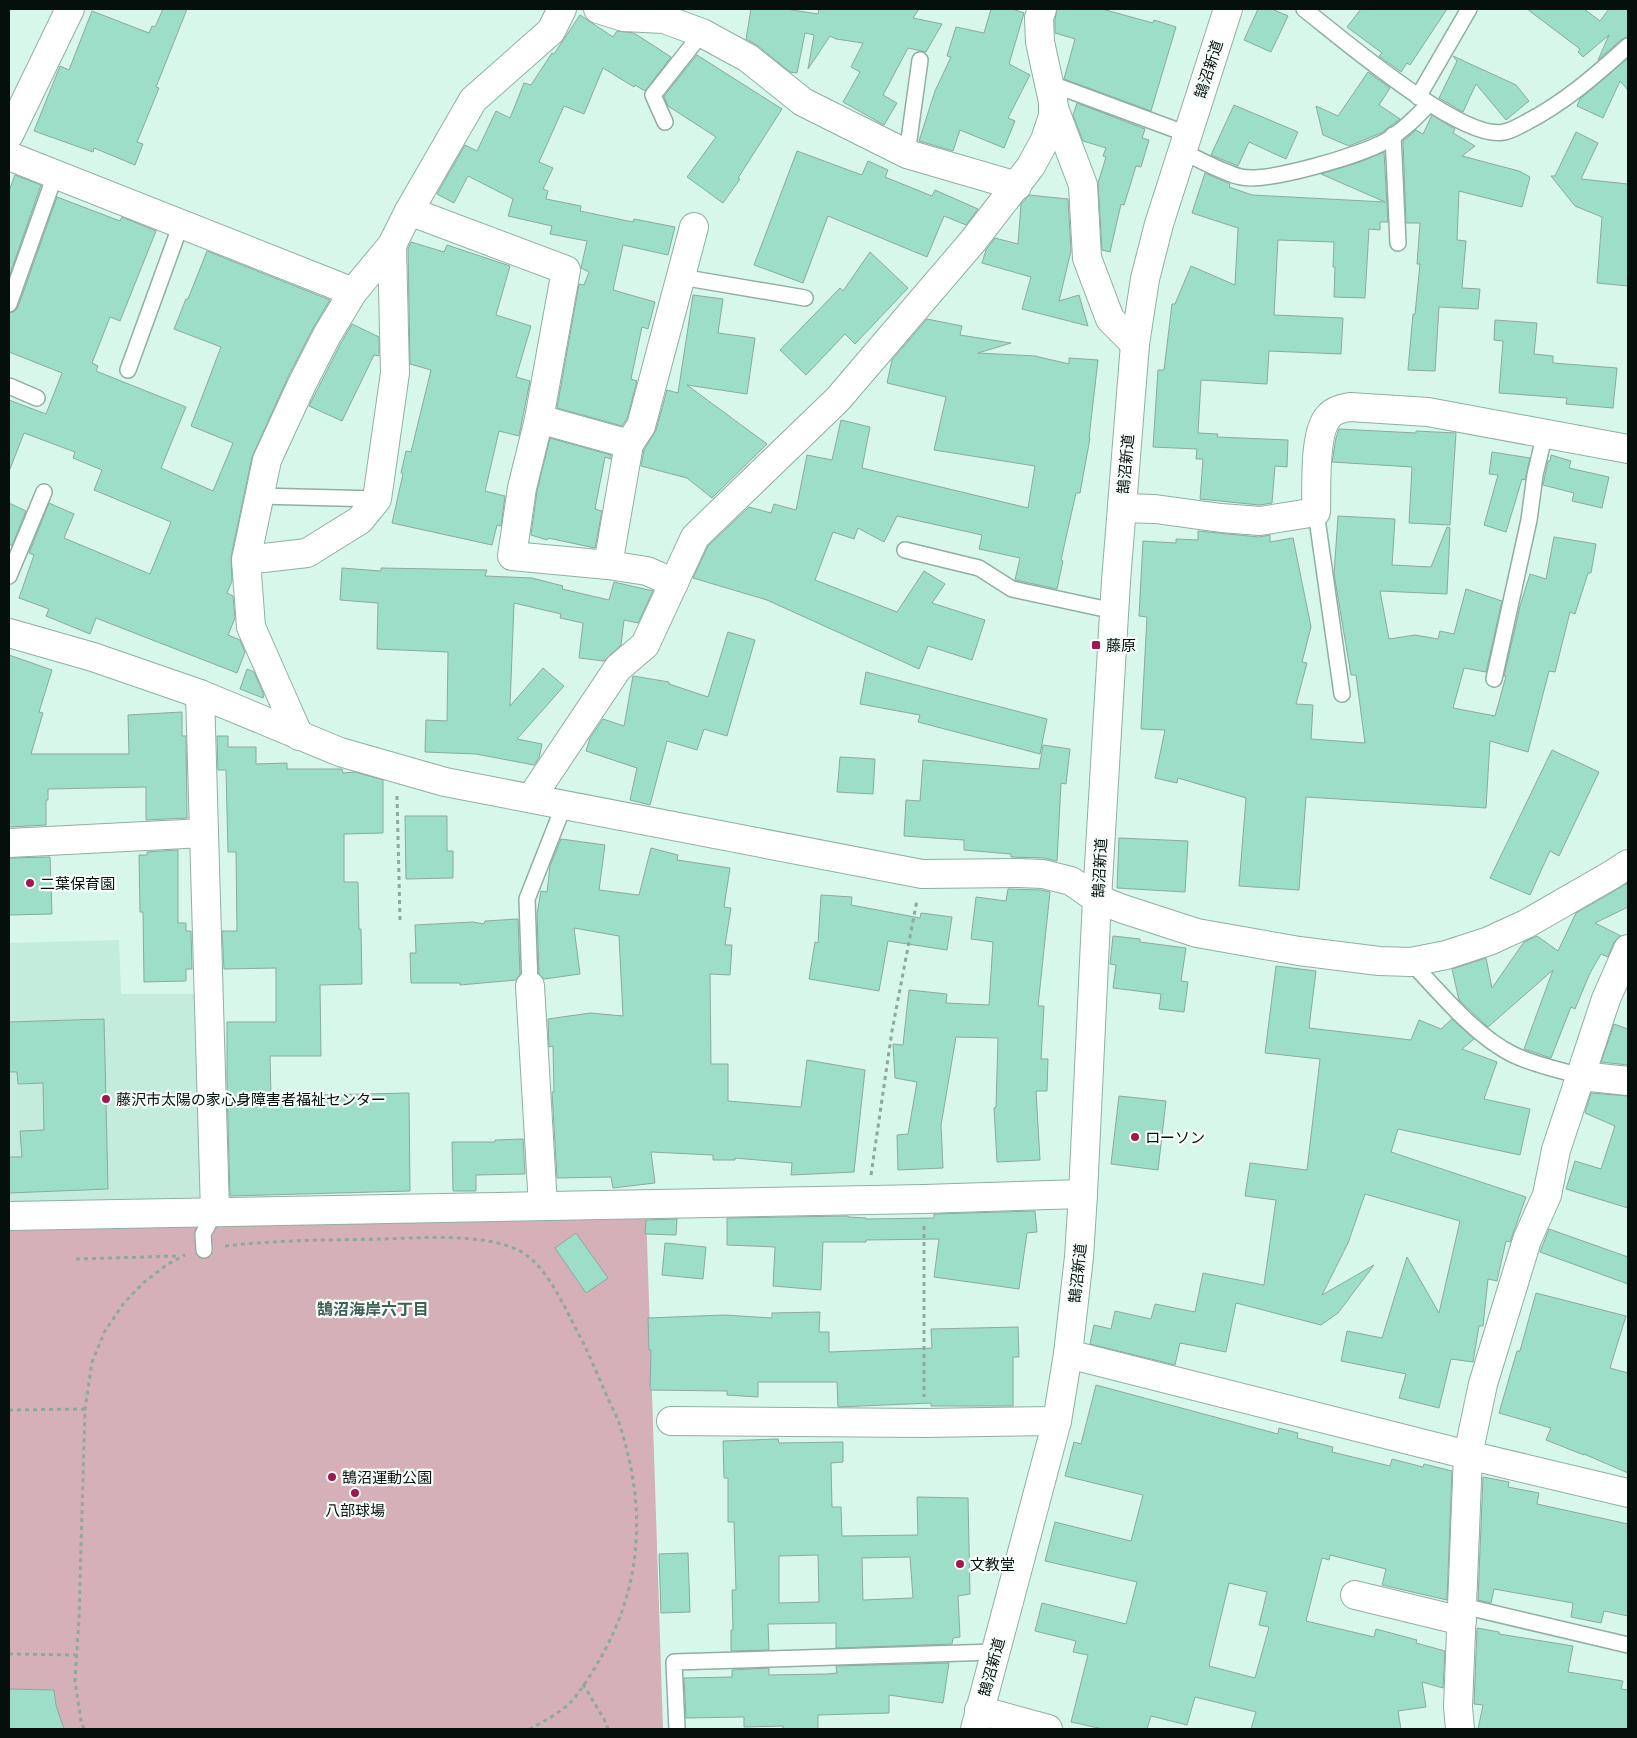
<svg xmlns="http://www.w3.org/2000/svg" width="1637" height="1738" font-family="'Noto Sans','Noto Sans JP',sans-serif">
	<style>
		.built { fill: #c3ecdd }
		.green { fill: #d6b0b8 }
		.building { fill: #9ddec8; stroke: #8baa9f; fill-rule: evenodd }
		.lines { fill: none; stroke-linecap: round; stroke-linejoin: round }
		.lane-casing { stroke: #90afa3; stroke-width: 18 }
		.street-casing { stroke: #90afa3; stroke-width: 30 }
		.secondary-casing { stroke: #90afa3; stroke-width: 30 }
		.path { stroke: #8fa89f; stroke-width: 3; stroke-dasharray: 4 4; stroke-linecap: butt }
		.lane { stroke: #fff; stroke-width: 15 }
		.street { stroke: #fff; stroke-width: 28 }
		.secondary { stroke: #fff; stroke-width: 28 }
		.poi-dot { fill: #a71450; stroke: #f7fefb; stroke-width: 2 }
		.labels { text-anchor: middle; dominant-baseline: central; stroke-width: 4.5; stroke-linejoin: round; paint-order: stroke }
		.street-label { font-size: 15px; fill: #05100c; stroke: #f7fefb }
		.poi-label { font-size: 15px; fill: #05100c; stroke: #f7fefb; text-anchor: start }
		.neighbourhood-label { font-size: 16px; font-weight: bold; fill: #425f55; stroke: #f7fefb }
	</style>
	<rect width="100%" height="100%" fill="#d7f7eb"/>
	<!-- built -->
	<polygon class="built" points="119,940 121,994 198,994 206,1203 9,1206 9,943"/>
	<!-- green -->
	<polygon class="green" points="646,1210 663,1729 9,1729 9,1225"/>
	<!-- building -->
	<g class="building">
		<polygon points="163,9 187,9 156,87 159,88 137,142 143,144 135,165 94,148 93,152 34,131 60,66 69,70 92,11 149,33 152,26 155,27"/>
		<polygon points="751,9 786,9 818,14 819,9 919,9 913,18 942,24 926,52 908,48 883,95 897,103 884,125 843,102 860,72 851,67 863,43 836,39 830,36 808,69 814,35 805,33 797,73 790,72 758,46 746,39"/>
		<polygon points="991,9 1012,9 1024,13 1009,64 1030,75 1008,118 1015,121 1004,148 960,130 953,151 919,141 935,91 951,57 947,56 956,27 984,33"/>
		<polygon points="1057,9 1102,9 1153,23 1154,20 1176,27 1151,111 1064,79 1075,39 1055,33 1055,20"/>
		<polygon points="1258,9 1272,9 1288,16 1271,52 1244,40"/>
		<polygon points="1361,9 1447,9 1410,65 1407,63 1401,72 1379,56 1382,53 1347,27"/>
		<polygon points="1527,9 1584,9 1600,21 1609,9 1628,9 1628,37 1622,39 1598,60 1609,35 1583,57 1578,52 1580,49"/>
		<polygon points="580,15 613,37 617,31 634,33 671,57 645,91 635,85 634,87 603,68 584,114 564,106 539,162 553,168 543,189 548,191 546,199 581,206 580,211 633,222 634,219 675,227 668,255 623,245 613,290 655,302 648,329 642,327 631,379 637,381 627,419 622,426 557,408 579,284 584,285 589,272 581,268 587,241 550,234 552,226 508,216 513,199 468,176 454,203 437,194 465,145 477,151 496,111 510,118 524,83 531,85 552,53 554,54"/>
		<polygon points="697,55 782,109 738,178 740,179 723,203 687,177 716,137 668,106 664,96"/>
		<polygon points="1453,56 1516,85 1529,101 1506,120 1476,84 1463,112 1439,98 1457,61"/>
		<polygon points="1628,58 1628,90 1620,81 1603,118 1577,106 1580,99"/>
		<polygon points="1368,72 1390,88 1379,105 1400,119 1381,133 1349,146 1323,135 1316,106 1338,116"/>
		<polygon points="1077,103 1145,129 1142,138 1149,140 1141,167 1136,166 1124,205 1121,204 1110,252 1102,250 1098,183 1106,157 1103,156 1106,148 1083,141 1073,115"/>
		<polygon points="1234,105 1298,132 1286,159 1249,142 1238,166 1211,155"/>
		<polygon points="1432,115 1455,129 1453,133 1475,146 1462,156 1519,171 1530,177 1522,207 1459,191 1457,240 1466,241 1462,288 1480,289 1478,309 1439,307 1435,371 1408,370 1413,314 1415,314 1420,264 1417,264 1420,223 1406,223 1403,141 1416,130 1423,134"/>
		<polygon points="1576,132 1598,143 1581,179 1628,184 1628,286 1597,283 1602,217 1575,206 1551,176 1555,176"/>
		<polygon points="797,151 862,175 868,161 888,170 885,177 932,196 935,190 978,209 966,225 944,216 927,257 828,216 803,283 754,265"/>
		<polygon points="1384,152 1388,222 1380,222 1380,230 1369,229 1365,298 1334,297 1335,267 1333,267 1334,242 1278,240 1274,315 1343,318 1341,354 1269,351 1267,384 1201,380 1198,433 1218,434 1217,437 1288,440 1287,467 1275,466 1272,503 1259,505 1200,499 1203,459 1196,459 1197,449 1153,447 1158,370 1164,370 1172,304 1175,304 1191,266 1235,285 1238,228 1192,213 1205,173 1230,184 1229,187 1252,195 1385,202 1321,174 1360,162"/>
		<polygon points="15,175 41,185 9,277 9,191"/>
		<polygon points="1029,195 1068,199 1071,251 1059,301 1079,295 1088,326 1022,309 1031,277 982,263 986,250 995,238 1018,244 1021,204"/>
		<polygon points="57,197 120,221 122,217 156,231 120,321 110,317 92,363 98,366 96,371 186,407 161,468 213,491 233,443 191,426 221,347 174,329 186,299 188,299 207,251 330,300 313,328 288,377 252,457 231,557 232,581 227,593 233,596 235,618 228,635 240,640 245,652 237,673 96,618 90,634 46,616 49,609 19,598 34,555 29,553 49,503 74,514 64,538 150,574 171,522 94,490 102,470 73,458 75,452 24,433 10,469 9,468 9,400 46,414 62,373 9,352 9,313 15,311 18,307"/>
		<polygon points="411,242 444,252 447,245 510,266 496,315 531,326 516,377 530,381 519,436 499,431 485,491 505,496 501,526 497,525 492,545 392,523 403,474 401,473 406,451 411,452 431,370 410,364 408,249"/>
		<polygon points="870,252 908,288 855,344 845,334 806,375 780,350 840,288 843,291"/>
		<polygon points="693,295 723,299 718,333 755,338 747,394 687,385 767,444 712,498 687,478 641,466 644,450 656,430 667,390 678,393"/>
		<polygon points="927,319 962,326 960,335 1011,343 978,353 1035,356 1069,364 1069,358 1098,360 1089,438 1090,438 1080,493 1076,493 1061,560 1063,561 1057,589 1015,580 1020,558 979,549 982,535 897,516 884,542 858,528 854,539 833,532 815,580 897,612 924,571 945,584 932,603 985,620 972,660 928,646 919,669 767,600 693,578 708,546 749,507 771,513 774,504 796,510 807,455 832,460 841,420 870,427 862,468 1028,508 1035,466 934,450 946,397 887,383 892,360"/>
		<polygon points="1495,320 1537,323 1534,354 1553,356 1553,363 1617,368 1613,408 1566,404 1567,398 1499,393 1503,341 1494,340"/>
		<polygon points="352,324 379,337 379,356 374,355 342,421 309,406 341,343"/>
		<polygon points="1339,429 1416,433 1416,431 1456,433 1450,525 1409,523 1412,467 1332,462 1336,438"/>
		<polygon points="550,438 611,455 611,459 605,457 595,509 602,511 595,548 548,538 547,540 531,535 537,491"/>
		<polygon points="1492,452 1530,458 1525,480 1522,479 1506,532 1484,525 1498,475 1489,474"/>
		<polygon points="1551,455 1571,461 1569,468 1609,477 1602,508 1572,501 1574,493 1543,485 1548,461 1550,461"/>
		<polygon points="9,503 26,511 12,546 9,544"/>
		<polygon points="1338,516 1395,519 1392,565 1431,567 1447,527 1450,528 1447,594 1380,591 1389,639 1415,635 1438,639 1440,631 1454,634 1466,589 1502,601 1486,672 1464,668 1453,708 1495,716 1506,676 1504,676 1520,606 1530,574 1546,579 1554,537 1596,544 1591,573 1588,573 1575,614 1570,612 1555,672 1549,671 1528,752 1490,741 1486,808 1306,797 1299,890 1239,886 1246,798 1178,778 1177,783 1155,778 1165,730 1141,729 1147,617 1139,616 1143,541 1176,543 1176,539 1198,540 1198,531 1259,537 1270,535 1270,542 1293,538 1311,627 1302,662 1307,663 1296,704 1313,705 1311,739 1365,743 1356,675 1351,675 1334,574"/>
		<polygon points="342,568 381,571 381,568 487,570 485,576 532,578 563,586 562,589 609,600 614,582 653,591 638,623 624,620 621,645 604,661 579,658 583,623 560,618 561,614 514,603 510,706 543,668 564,686 517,739 542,744 539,758 534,765 476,754 425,752 426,720 447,721 448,652 377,649 378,603 340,600"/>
		<polygon points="728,632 755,640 727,736 704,729 697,750 667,741 650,805 630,800 637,768 586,751 590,738 603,719 624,726 633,676 669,682 669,684 708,697"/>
		<polygon points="9,655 52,670 39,712 43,713 31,754 129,754 128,715 182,712 182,736 186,736 187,818 146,820 146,787 48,789 48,800 46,800 46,825 9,827"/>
		<polygon points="247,669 254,672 264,695 263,698 240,689"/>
		<polygon points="866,672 1047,719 1040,754 918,722 920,715 860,704"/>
		<polygon points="217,736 228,736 228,747 256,747 256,764 287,763 287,769 342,769 343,773 355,772 383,780 383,833 344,834 344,882 358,882 359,929 361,929 362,984 320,985 321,1056 270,1056 271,1096 409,1093 410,1191 230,1196 227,1083 227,1022 276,1022 276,968 224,969 222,931 237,931 236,852 228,852 226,770 218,770"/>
		<polygon points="1043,745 1070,749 1066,784 1061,783 1057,861 1044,858 1011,857 1011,854 964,850 964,840 904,836 906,800 920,801 923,760 1039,769"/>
		<polygon points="1552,750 1599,772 1559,856 1550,851 1530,895 1490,878"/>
		<polygon points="840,757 875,759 873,794 837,792"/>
		<polygon points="405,816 447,816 447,851 453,851 453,878 406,879"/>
		<polygon points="1119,838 1188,841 1185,892 1117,888"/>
		<polygon points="561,839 605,845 599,890 639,895 651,848 678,855 677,860 730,868 724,907 731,908 725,945 732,945 730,975 710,974 711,1064 728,1064 728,1101 801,1107 807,1060 865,1070 854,1172 791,1175 792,1163 735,1158 735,1160 713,1160 713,1155 651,1152 655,1183 613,1188 611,1177 557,1178 552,1092 554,1092 553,1046 549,1047 548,1019 590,1013 623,1016 619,936 574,928 580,974 544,979 539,974 537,914 541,891 547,892 550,866"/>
		<polygon points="178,850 178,923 186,923 186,931 191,931 192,969 186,969 186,981 144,982 143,912 140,912 139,855 147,855 147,852"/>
		<polygon points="50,857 52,914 9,915 9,858"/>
		<polygon points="1628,883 1628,907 1595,923 1621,936 1614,942 1608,957 1601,954 1590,973 1575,1009 1571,1007 1551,1058 1524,1049 1553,970 1488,1027 1459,1000 1452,969 1486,958 1492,988 1524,942 1537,936 1558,951 1576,913"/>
		<polygon points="1008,889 1041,890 1050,892 1038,1006 1044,1006 1041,1059 1048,1059 1047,1091 1036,1091 1040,1160 997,1162 994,1108 996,1107 998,1038 956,1037 941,1125 943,1168 898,1170 897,1135 908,1134 917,1082 895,1078 893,1044 903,1045 909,990 947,994 946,1003 989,1005 993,942 971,939 976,897 1006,901"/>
		<polygon points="821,895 852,897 851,905 920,918 921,913 952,917 947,950 888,941 879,991 809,979 815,942 818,943"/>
		<polygon points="518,919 520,974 516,980 460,985 460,983 411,983 410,953 416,953 415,925 473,922 484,924 485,921"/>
		<polygon points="1113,936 1140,939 1140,942 1186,948 1181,981 1188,982 1184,1012 1159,1009 1161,994 1113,988 1116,965 1110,964"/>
		<polygon points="1276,966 1316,971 1309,1028 1411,1040 1419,1020 1441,1029 1452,1019 1474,1039 1462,1049 1497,1062 1484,1099 1530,1109 1520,1155 1398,1129 1391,1152 1526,1197 1510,1242 1506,1241 1497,1281 1488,1279 1483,1326 1479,1326 1473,1362 1451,1359 1439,1408 1399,1398 1406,1374 1341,1361 1347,1331 1382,1338 1407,1257 1439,1313 1460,1221 1365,1194 1348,1243 1322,1295 1374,1265 1338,1313 1321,1325 1236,1303 1226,1352 1180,1343 1175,1365 1090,1344 1094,1325 1111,1329 1115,1311 1151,1319 1155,1304 1195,1312 1203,1273 1264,1285 1276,1200 1245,1196 1250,1163 1307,1170 1320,1059 1265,1053"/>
		<polygon points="104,1019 108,1189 9,1193 9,1157 22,1157 20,1131 44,1130 43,1083 18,1084 17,1072 9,1072 9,1022"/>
		<polygon points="1614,1024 1628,1029 1628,1065 1601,1062"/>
		<polygon points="1591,1093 1628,1096 1628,1208 1566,1189 1575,1161 1601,1169 1615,1126 1585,1113"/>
		<polygon points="1119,1096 1166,1101 1158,1170 1111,1164"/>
		<polygon points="523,1139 525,1174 476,1175 476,1191 453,1191 452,1142 495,1142 495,1140"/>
		<polygon points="1035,1211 1037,1232 1027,1233 1019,1289 934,1277 939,1239 866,1240 866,1242 823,1242 821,1290 773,1286 775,1247 727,1245 727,1218 848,1216 848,1217 866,1218 866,1219 934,1218 934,1214"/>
		<polygon points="677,1219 676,1235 645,1234 646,1220"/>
		<polygon points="1549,1229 1628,1257 1628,1284 1540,1252"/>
		<polygon points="576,1233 608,1278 586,1293 555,1248"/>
		<polygon points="665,1243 706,1247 703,1279 662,1275"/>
		<polygon points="1536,1293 1626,1316 1610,1368 1628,1373 1628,1473 1584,1454 1584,1455 1546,1440 1551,1428 1499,1413 1517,1351 1520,1351"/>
		<polygon points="820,1312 819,1332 829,1332 829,1352 932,1348 931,1329 1018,1327 1019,1357 1013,1357 1013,1406 931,1406 931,1403 838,1407 837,1382 758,1382 758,1397 727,1395 727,1391 650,1390 651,1350 649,1350 648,1318 724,1315 772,1318 772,1313"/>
		<path d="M1096 1385 1278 1434 1279 1428 1298 1433 1297 1438 1333 1447 1332 1452 1390 1466 1392 1459 1423 1467 1424 1464 1452 1471 1447 1600 1382 1585 1386 1569 1330 1555 1329 1560 1322 1558 1306 1621 1374 1637 1376 1629 1417 1640 1416 1643 1445 1651 1443 1688 1422 1682 1426 1707 1398 1711 1401 1729H1251L1256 1712 1195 1697 1187 1725 1151 1716 1147 1729H1103L1071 1722 1088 1655 1073 1652 1076 1641 1035 1631 1042 1603 1126 1624 1137 1582 1045 1561 1055 1522 1131 1541 1143 1495 1065 1476 1074 1442 1081 1444ZM1229 1583 1267 1592 1259 1625 1269 1627 1255 1678 1209 1666Z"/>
		<path d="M778 1439 779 1443 843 1442V1462L831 1463 832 1507H841L842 1536 918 1535 917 1497 968 1498 970 1594 958 1596 960 1637 953 1638 952 1644 836 1648V1623L768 1624 769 1650 731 1651V1630H733L732 1590H736L734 1522H728V1478H724L723 1441ZM818 1555 819 1602 779 1603V1556ZM910 1557 913 1598 863 1600 862 1558Z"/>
		<polygon points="1483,1477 1509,1482 1508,1487 1539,1493 1537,1504 1628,1524 1628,1616 1604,1611 1601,1623 1571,1617 1573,1603 1494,1589 1491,1603 1478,1600"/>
		<polygon points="688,1553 690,1612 661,1613 659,1554"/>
		<polygon points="1477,1628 1499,1632 1499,1634 1573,1646 1568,1672 1623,1681 1621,1689 1628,1690 1628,1729 1478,1729 1483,1705 1474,1704"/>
		<polygon points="949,1663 943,1703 889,1695 889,1713 818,1715 818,1729 783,1729 783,1726 744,1727 744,1717 686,1718 684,1678 732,1677 732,1670 769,1668 769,1675 827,1674 837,1673 836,1666"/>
		<polygon points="9,1689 54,1690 56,1705 64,1729 9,1729"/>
	</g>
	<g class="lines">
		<defs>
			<g id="lane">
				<path d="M1304 9C1340 37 1462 142 1504 132 1511 131 1519 126 1525 123 1564 103 1596 75 1628 46"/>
				<polyline points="1049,83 1187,134"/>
				<polyline points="1418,97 1469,9"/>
				<polyline points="665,122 653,95 702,33"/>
				<polyline points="1393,135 1398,243"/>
				<path d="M1181 151C1199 159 1223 173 1241 177 1268 183 1361 155 1386 141 1403 131 1416 117 1429 104"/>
				<polyline points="907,154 920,60"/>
				<polyline points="681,277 805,298"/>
				<polyline points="9,304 55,175"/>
				<polyline points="128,370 181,224"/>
				<polyline points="9,386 37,398"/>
				<polyline points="259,496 377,499"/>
				<polyline points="1316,512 1342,694"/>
				<polyline points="905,550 979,568 1012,589 1114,611"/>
				<polyline points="9,576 44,492"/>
				<polyline points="1494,679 1529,520 1535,475 1545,433"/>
				<path d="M1411 962C1440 993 1476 1037 1514 1055 1535 1065 1559 1070 1581 1076"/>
				<polyline points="530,986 527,899 564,805"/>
				<polyline points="204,1250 203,1234 215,1212"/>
				<polyline points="1463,1606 1628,1645"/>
				<polyline points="677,1729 674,1662 995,1652"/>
			</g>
			<g id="street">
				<polyline points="598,9 624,17 664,19 702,33 748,58 803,102 907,154 1017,186"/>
				<polyline points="1042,9 1039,18 1040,42 1055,111 1083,185 1087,258 1110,319 1135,344"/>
				<polyline points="9,135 70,9"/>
				<polyline points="9,156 353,292"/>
				<polyline points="409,211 566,270 539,419 522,488 512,556 608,565 647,571 674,583"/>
				<polyline points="539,419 629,444"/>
				<path d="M1122 508 1155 509 1221 518 1260 521 1316 512C1317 489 1313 432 1329 416 1334 410 1343 408 1350 407L1428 412 1628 449"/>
				<polyline points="246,560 307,553 360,520 377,499 395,373 392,245"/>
				<polyline points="608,565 629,444 641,426 694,227"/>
				<polyline points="9,633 93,657 200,694 340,752 445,782 922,874 1019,873 1043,874 1071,881 1097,899 1123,909 1197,933 1299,951 1379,961 1411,962 1446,955 1489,941 1526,924 1613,874 1628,864"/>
				<polyline points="200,694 215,1212"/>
				<polyline points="299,736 251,627 246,560 267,460 302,384 327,335 353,292 392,245 409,211 473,100 551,31 562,9"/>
				<polyline points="531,798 618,668 645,645 695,537 838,399 973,241 1031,166 1045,140 1053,116 1053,99"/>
				<polyline points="9,843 204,833"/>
				<polyline points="530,986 543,1206"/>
				<polyline points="1581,1076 1628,1081"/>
				<polyline points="9,1216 924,1199 1083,1194"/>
				<polyline points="1068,1354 1468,1455 1628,1493"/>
				<polyline points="671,1421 924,1423 1057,1421"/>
				<polyline points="1355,1595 1462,1621"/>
				<polyline points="979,1710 1048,1729"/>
				<polyline points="1460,1729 1458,1707 1468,1455 1483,1384 1527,1240 1547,1195 1556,1150 1606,999 1628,949"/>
			</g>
			<polyline id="secondary" points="975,1729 1057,1421 1068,1354 1079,1257 1083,1194 1097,899 1116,581 1135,344 1145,279 1159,224 1228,9"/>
		</defs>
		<!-- lane casing -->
		<use href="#lane" class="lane-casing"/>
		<!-- street casing -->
		<use href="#street" class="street-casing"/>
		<!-- secondary casing -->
		<use href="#secondary" class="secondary-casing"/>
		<!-- path -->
		<g class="path">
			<polyline points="397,796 400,920"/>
			<polyline points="871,1175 892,1031 917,900"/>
			<polyline points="924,1226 924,1397"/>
			<path d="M225 1246C277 1240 329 1240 381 1239 422 1238 478 1233 516 1249 545 1261 564 1306 578 1333 589 1353 597 1374 606 1394 611 1406 618 1417 621 1429 644 1502 643 1575 608 1644 600 1660 582 1691 569 1704 557 1714 543 1722 530 1729"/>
			<polyline points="76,1259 180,1256"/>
			<polyline points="9,1410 85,1409"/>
			<polyline points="9,1654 77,1655"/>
			<polyline points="583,1684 604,1719 608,1729"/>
			<polyline points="84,1729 81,1721 75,1681 79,1618 85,1409 92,1362 105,1331 123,1304 143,1283 168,1264 185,1255"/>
		</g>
		<!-- lane -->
		<use href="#lane" class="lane"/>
		<!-- street -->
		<use href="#street" class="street"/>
		<!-- secondary -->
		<use href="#secondary" class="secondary"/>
	</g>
	<!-- markers -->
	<g class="poi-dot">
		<rect x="1091" y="640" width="10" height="10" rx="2.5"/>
		<circle cx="30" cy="883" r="5"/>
		<circle cx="106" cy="1099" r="5"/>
		<circle cx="1135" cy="1137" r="5"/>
		<circle cx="332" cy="1477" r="5"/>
		<circle cx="355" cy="1493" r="5"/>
		<circle cx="960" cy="1564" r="5"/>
	</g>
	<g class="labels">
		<!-- street labels -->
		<g class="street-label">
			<text transform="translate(1208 69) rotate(-72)">鵠沼新道</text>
			<text transform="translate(1125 464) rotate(-85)">鵠沼新道</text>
			<text transform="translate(1099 868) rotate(-87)">鵠沼新道</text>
			<text transform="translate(1077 1273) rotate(-84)">鵠沼新道</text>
			<text transform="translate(991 1667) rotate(-75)">鵠沼新道</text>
		</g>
		<!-- poi labels -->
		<g class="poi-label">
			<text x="1106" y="645">藤原</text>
			<text x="40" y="883">二葉保育園</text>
			<text x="116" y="1099">藤沢市太陽の家心身障害者福祉センター</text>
			<text x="1145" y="1137">ローソン</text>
			<text x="342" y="1477">鵠沼運動公園</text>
			<text x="355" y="1510" text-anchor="middle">八部球場</text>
			<text x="970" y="1564">文教堂</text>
		</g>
		<!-- neighbourhood labels -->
		<g class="neighbourhood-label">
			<text x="373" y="1309">鵠沼海岸六丁目</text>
		</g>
	</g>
	<!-- border -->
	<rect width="1637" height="1738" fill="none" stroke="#05100c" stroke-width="20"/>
</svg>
